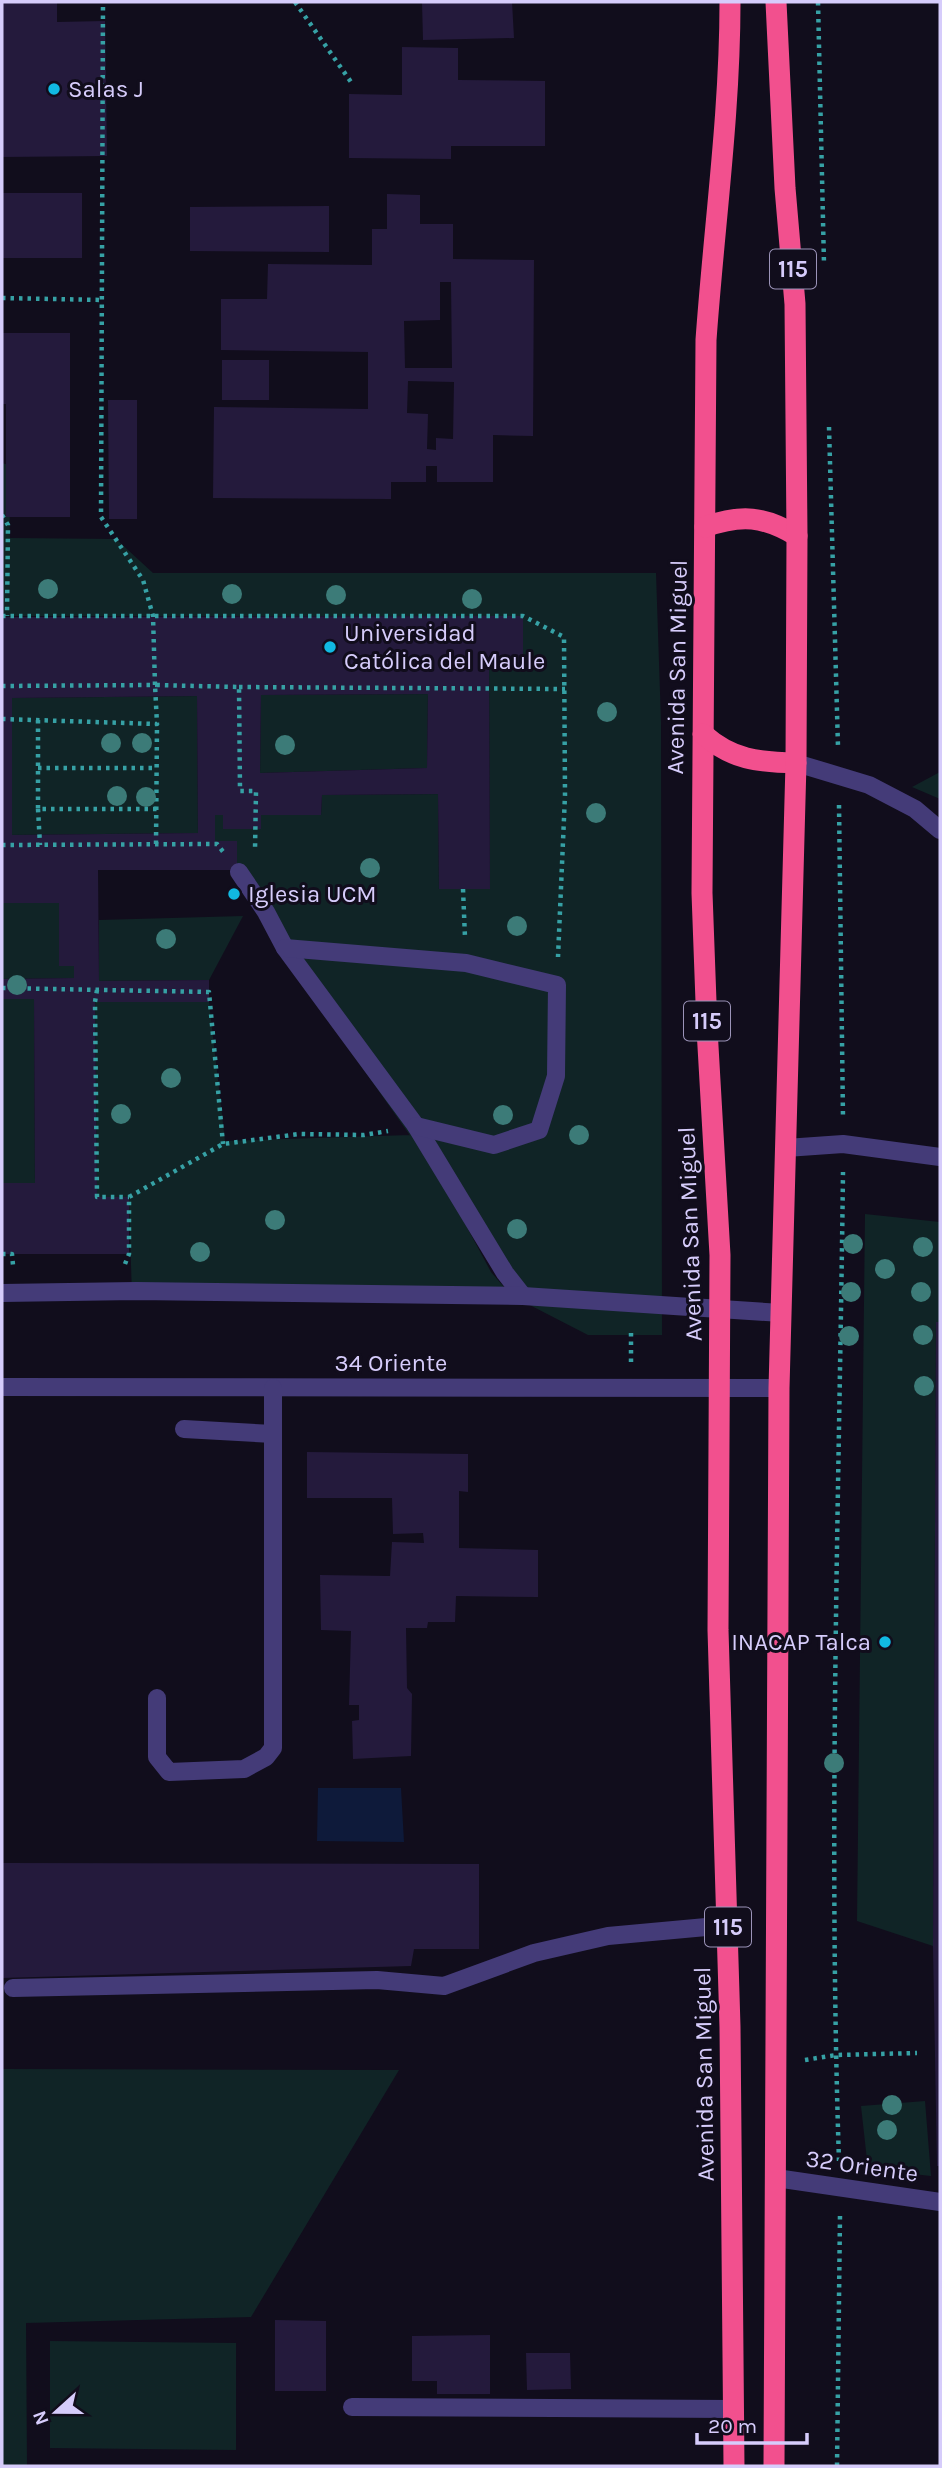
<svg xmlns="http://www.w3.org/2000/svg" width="942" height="2468" font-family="Karla,sans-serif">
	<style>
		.green { fill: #102426 }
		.water { fill: #0e1a3a }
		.building { fill: #241a3c; fill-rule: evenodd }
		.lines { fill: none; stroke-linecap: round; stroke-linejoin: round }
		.path { stroke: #36a1a5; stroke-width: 4.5; stroke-dasharray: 3.5 5; stroke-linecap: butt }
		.minor { stroke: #443b78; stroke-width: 18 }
		.highway { stroke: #f2508e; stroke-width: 21 }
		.tree { fill: #3c7b78 }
		.poi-dot { fill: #11b9e2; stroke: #110d1c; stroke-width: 2.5 }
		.labels { text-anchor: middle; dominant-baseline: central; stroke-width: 6; stroke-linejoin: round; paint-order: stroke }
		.shield { fill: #110d1c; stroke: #9b93b8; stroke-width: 2 }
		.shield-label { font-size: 23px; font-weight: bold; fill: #d6ccfb }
		.poi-label { font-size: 24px; fill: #d6ccfb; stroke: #110d1c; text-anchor: start }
		.street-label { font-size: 24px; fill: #d6ccfb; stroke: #110d1c }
	</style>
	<rect width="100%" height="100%" fill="#110d1c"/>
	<!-- green -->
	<g class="green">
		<polygon points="2,463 9,465 10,538 116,539 153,573 656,573 661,722 662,1335 588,1335 520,1300 462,1218 491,1272 510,1294 132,1298 129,1197 97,1197 95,1002 209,1002 225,1141 410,1135 416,1144 281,952 288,944 237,870 237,841 215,841 215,815 223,815 224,829 260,829 261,815 321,815 322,795 438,794 439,889 490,889 489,663 523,616 2,616"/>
		<polygon points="428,694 427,768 260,773 261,695"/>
		<polygon points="197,696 198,833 12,835 12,698"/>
		<polygon points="940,772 940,799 912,787"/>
		<polygon points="2,903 59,903 74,966 74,978 2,979"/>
		<polygon points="243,916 209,980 99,981 99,920"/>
		<polygon points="2,999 34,999 35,1183 2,1183"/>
		<polygon points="865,1214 940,1222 940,1322 936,1323 933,1946 857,1921"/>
		<polygon points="2,2069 399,2070 251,2317 26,2323 27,2466 2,2466"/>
		<polygon points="925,2101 931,2176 868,2169 861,2106"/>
		<polygon points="50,2341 236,2343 236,2450 50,2448"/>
	</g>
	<!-- water -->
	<polygon class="water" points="318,1788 401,1788 404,1842 317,1841"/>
	<!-- building -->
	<g class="building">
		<polygon points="2,2 57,2 57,22 105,21 107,156 2,157"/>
		<polygon points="422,2 512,2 514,38 423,40"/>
		<polygon points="402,47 458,48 458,80 545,81 545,146 451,146 451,159 349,158 349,94 402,95"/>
		<rect x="2" y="193" width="80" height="65"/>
		<path d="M387 194 420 195V224H453V259L534 260 533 436 493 435V482H437V466H426V482H391V499L213 498 214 407 368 409V352L221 350V299H267L268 264 372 265V229H387ZM440 282H451L452 368H405L404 321 440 320ZM408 381 454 382 453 439 436 438V450L427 449 428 414 407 413Z"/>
		<polygon points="329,206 329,252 190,251 190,207"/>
		<polygon points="2,333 70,333 70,517 6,517 6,404 2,404"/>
		<rect x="222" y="360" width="47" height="40"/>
		<polygon points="108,400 137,400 137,519 109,519"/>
		<path d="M523 616V663H489L490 889H439L438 794 322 795 321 815H261V829H223V815H215V841H237V870H98L99 981 209 980V1002H95L97 1197H129V1254H2V1183H35L34 999H2V979L74 978V966H59V903H2V617ZM428 694 427 768 260 773 261 695ZM197 696 198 833 12 835V698Z"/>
		<polygon points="936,1322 940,1322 940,2166 937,2166 933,1946"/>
		<polygon points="307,1452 468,1454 468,1492 459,1491 459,1548 538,1550 538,1597 456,1596 455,1622 428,1622 427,1628 406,1628 407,1688 412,1694 411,1756 353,1759 352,1721 359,1720 359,1705 349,1705 351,1631 321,1630 320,1575 390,1576 392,1542 424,1543 423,1533 393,1534 392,1498 307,1498"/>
		<polygon points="2,1863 479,1864 479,1949 414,1949 411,1966 2,1978"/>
		<polygon points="275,2320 326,2321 326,2391 275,2391"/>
		<polygon points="490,2335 490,2394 437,2394 437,2381 412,2381 412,2336"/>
		<polygon points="526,2353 570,2353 571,2389 527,2390"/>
	</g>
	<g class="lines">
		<!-- path -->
		<g class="path">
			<polyline points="295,2 351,82"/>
			<polyline points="818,2 824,264"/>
			<polyline points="2,298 102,300"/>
			<polyline points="829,427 838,747"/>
			<polyline points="2,515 8,525 7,616"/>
			<polyline points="2,616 523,616 564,637 565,795 558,957"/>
			<polyline points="2,686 155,685 153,616 143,580 101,517 103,2"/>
			<polyline points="239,687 565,689"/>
			<polyline points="2,719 157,724 155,685 239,687 240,791 256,791 255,850"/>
			<polyline points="38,720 38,809 157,809"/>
			<polyline points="38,768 157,768"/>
			<polyline points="839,805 843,1118"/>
			<polyline points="38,809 40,845"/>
			<polyline points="156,844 157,724"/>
			<polyline points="2,845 217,844 224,853"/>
			<polyline points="463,889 465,938"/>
			<polyline points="2,988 209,992 223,1144"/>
			<polyline points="97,990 95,1002 97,1197 129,1197"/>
			<polyline points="2,1254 12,1254 13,1265"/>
			<polyline points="125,1264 129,1254 129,1197 223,1144 299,1134 364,1135 388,1131"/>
			<polyline points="631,1362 631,1329"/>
			<polyline points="805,2060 836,2055 917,2053"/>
			<path d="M839 2161C828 1832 839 1502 843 1172"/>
			<polyline points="837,2466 840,2215"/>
		</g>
		<!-- minor -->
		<g class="minor">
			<polyline points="796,763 869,785 915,809 940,830"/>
			<polyline points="239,872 266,912 285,948 416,1126 505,1273 523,1296"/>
			<polyline points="285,948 466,963 557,985 556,1076 539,1130 494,1145 416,1126"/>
			<polyline points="786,1148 843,1144 940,1157"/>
			<polyline points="2,1293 136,1291 523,1296 781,1313"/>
			<polyline points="2,1387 779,1388"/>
			<polyline points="184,1429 273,1434"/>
			<polyline points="157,1698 157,1757 169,1772 244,1769 266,1757 273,1748 273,1388"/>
			<polyline points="13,1988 377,1980 444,1986 534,1953 608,1936 728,1925"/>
			<polyline points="776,2178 940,2202"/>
			<polyline points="352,2407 734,2409"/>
		</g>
		<!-- highway -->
		<g class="highway">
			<path d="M730 2C730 115 714 227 706 340L702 893 707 1029 720 1255 718 1630 730 2027 734 2466"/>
			<path d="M705 527C741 514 764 516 797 536"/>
			<path d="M703 734C732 760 758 762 796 763"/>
			<polyline points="774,2466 779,1388 796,763 797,536 795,304 785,188 776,2"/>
		</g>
	</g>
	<!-- trees -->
	<g class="tree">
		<circle cx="48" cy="589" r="10"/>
		<circle cx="232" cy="594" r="10"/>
		<circle cx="336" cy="595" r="10"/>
		<circle cx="472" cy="599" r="10"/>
		<circle cx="607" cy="712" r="10"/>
		<circle cx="111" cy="743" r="10"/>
		<circle cx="142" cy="743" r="10"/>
		<circle cx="285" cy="745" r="10"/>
		<circle cx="117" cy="796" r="10"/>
		<circle cx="146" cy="797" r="10"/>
		<circle cx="596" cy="813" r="10"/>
		<circle cx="370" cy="868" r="10"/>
		<circle cx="517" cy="926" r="10"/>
		<circle cx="166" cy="939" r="10"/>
		<circle cx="17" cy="985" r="10"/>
		<circle cx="171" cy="1078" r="10"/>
		<circle cx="121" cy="1114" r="10"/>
		<circle cx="503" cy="1115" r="10"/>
		<circle cx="579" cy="1135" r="10"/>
		<circle cx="275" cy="1220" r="10"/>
		<circle cx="517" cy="1229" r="10"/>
		<circle cx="853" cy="1244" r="10"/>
		<circle cx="923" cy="1247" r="10"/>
		<circle cx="200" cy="1252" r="10"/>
		<circle cx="885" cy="1269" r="10"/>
		<circle cx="851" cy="1292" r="10"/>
		<circle cx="921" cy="1292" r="10"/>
		<circle cx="923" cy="1335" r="10"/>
		<circle cx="849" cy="1336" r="10"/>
		<circle cx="924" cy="1386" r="10"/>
		<circle cx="834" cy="1763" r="10"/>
		<circle cx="892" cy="2105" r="10"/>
		<circle cx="887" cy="2130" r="10"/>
	</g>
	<!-- markers -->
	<g class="poi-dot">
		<circle cx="54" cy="89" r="7"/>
		<circle cx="330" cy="647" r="7"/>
		<circle cx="234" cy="894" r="7"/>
		<circle cx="885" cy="1642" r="7"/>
	</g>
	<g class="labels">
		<!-- shield labels -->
		<g class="shield">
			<rect x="770" y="249.5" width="46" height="39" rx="5"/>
			<rect x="684" y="1001.5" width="46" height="39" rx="5"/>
			<rect x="705" y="1907.5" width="46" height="39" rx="5"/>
		</g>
		<g class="shield-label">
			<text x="793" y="269">115</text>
			<text x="707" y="1021">115</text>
			<text x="728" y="1927">115</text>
		</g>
		<!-- poi labels -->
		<g class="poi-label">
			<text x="68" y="89">Salas J</text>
			<text x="344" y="633">Universidad<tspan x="344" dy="28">Católica del Maule</tspan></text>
			<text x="248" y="894">Iglesia UCM</text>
			<text x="871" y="1642" text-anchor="end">INACAP Talca</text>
		</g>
		<!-- street labels -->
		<g class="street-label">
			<text transform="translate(677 667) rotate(-89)">Avenida San Miguel</text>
			<text transform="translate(690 1234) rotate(-92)">Avenida San Miguel</text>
			<text x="391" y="1363">34 Oriente</text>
			<text transform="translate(704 2074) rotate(-91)">Avenida San Miguel</text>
			<text transform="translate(862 2166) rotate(8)">32 Oriente</text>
		</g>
	</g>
	<!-- border -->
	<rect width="942" height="2468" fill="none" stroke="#d6ccfb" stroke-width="7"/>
	<!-- north arrow -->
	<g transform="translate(56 2412) rotate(249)" stroke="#110d1c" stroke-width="5" paint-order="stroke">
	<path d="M0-5L12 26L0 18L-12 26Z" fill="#d6ccfb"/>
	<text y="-10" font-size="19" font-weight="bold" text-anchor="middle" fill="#d6ccfb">N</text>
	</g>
	<!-- scale -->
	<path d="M697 2433v10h110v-10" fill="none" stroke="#d6ccfb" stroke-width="3.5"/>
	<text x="708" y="2433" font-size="21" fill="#d6ccfb" stroke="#110d1c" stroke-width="5" paint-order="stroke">20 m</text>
</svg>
